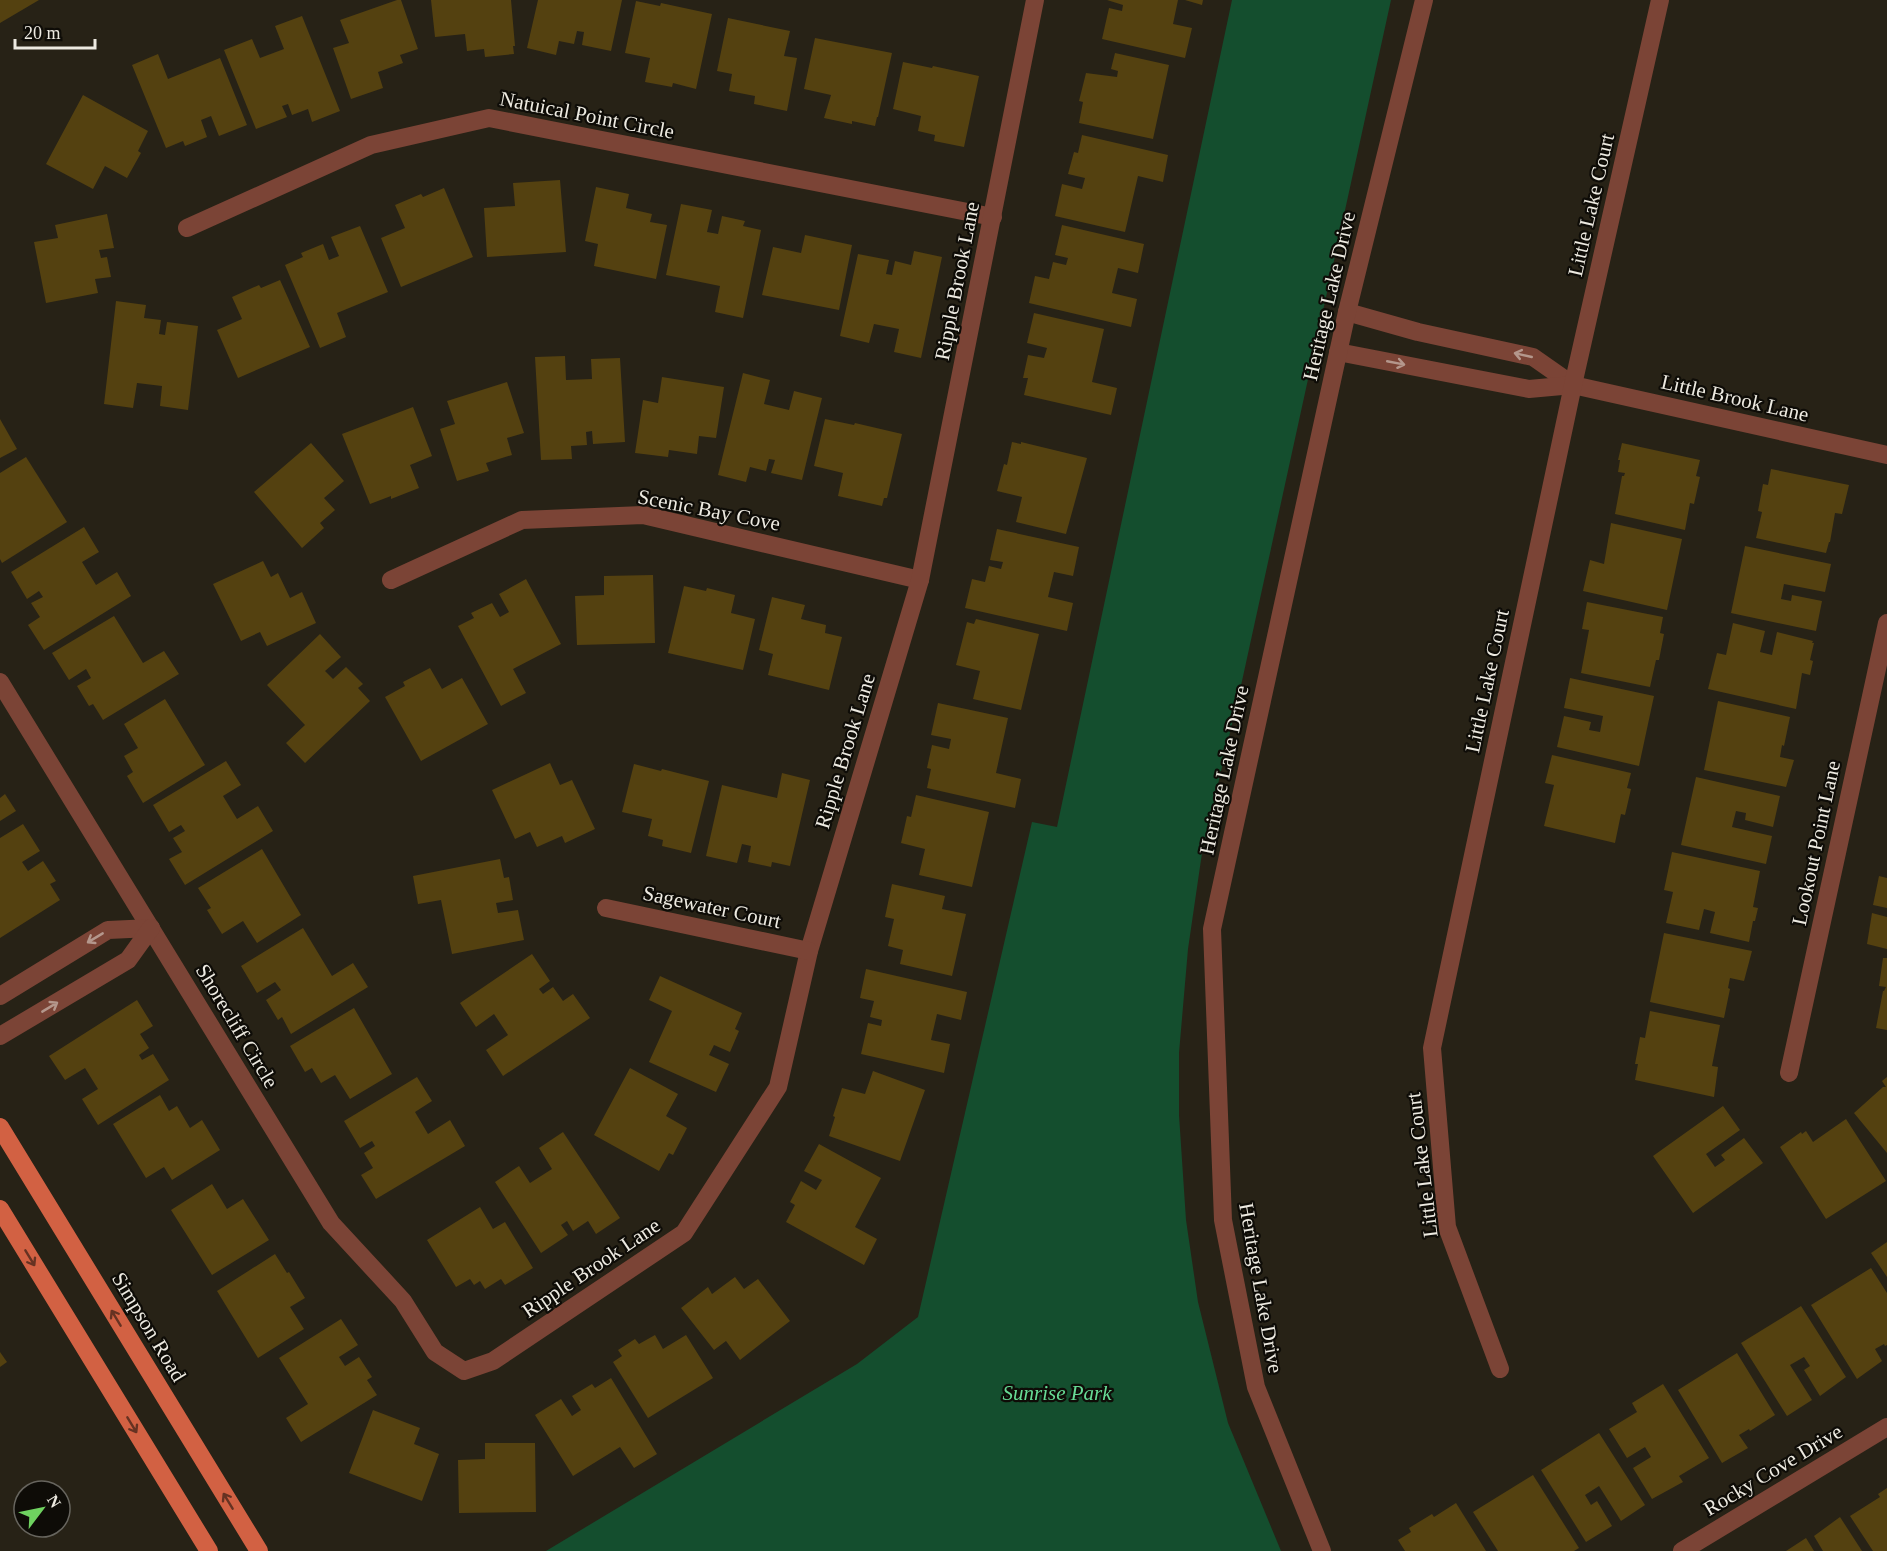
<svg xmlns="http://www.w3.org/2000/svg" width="1887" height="1551" font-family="Georgia,serif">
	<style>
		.green { fill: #144e2e }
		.building { fill: #544110 }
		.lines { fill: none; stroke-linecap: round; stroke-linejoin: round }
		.minor { stroke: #7b4436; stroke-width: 18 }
		.major { stroke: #d26143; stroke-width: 18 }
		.oneway { stroke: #b4978c }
		.oneway2 { stroke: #663222 }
		.labels { text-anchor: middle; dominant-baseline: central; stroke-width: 4.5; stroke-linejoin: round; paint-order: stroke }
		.street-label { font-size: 21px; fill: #edeae1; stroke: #0e0c07 }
		.park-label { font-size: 21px; font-style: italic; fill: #67db95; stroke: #0e0c07 }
	</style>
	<rect width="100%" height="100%" fill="#272216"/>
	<!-- green -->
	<polygon class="green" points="1232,0 1391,0 1242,681 1202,853 1188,949 1179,1053 1179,1115 1186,1220 1198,1302 1228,1423 1281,1551 546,1551 857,1364 918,1317 1032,822 1057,827"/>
	<!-- building -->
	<g class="building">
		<polygon points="0,0 39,0 0,23"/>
		<polygon points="397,0 401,0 418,49 400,55 403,63 378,72 383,88 351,99 333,48 349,43 340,20"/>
		<polygon points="431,0 511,0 515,46 513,46 514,54 485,57 484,49 467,51 465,34 435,37"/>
		<polygon points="538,0 622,0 611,51 582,45 584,32 577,31 574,44 559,41 556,55 527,48"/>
		<polygon points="1107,0 1178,0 1173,24 1192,28 1185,58 1102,39 1109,8 1122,11 1123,5"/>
		<polygon points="1185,0 1203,0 1202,5"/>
		<polygon points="636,1 660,6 661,3 712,14 696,89 673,83 672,87 645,82 650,58 625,53"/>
		<polygon points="302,16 340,111 312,122 308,109 292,115 288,104 282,106 287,117 256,129 224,50 252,39 260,58 284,49 275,26"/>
		<polygon points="728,18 790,31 784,56 797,58 787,111 754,104 755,96 729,91 732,74 717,71"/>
		<polygon points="815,38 892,53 878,117 877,117 875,126 852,121 852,124 824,118 831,95 804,89"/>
		<polygon points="1115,53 1169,65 1153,139 1079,123 1083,102 1079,101 1086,73 1117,77 1118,71 1111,69"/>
		<polygon points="158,54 168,79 220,58 247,125 219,136 211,116 201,120 207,137 185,146 183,141 166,148 132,65"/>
		<polygon points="903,62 932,68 933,66 979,76 964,147 934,141 935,135 918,131 921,116 893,109"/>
		<polygon points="83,95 148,131 138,151 141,153 127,178 105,166 93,189 46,164"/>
		<polygon points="1082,135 1168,155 1163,182 1138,176 1125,232 1055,216 1062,184 1082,189 1085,178 1068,174 1074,152 1078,153"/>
		<polygon points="560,180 566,252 487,257 484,208 515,206 513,183"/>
		<polygon points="596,187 629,194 626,208 652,214 650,222 667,225 656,279 594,266 598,244 585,241"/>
		<polygon points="444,188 473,257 401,287 381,238 405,228 395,205 421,194 423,197"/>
		<polygon points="681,204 712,210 707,232 718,234 722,216 745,221 743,226 761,230 743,318 715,312 720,286 666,275"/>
		<polygon points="107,214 114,248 99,250 101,258 107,257 111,277 95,279 98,293 46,303 34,242 58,238 55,225"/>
		<polygon points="1062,225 1144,244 1138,273 1118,268 1112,293 1137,299 1131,327 1029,303 1035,276 1049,279 1053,262 1066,265 1068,258 1055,255"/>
		<polygon points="360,226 388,292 337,313 346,337 320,348 285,265 303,257 301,253 323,244 329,260 339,256 331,237"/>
		<polygon points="805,235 852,245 839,310 762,295 773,247 801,253"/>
		<polygon points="914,251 942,257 921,358 894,352 899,329 874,324 869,343 840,336 858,254 889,260 886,274 892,275 895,261 911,265"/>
		<polygon points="280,280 310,347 238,378 217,330 242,319 232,297 259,285 261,288"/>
		<polygon points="116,301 146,305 144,318 161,320 159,334 165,335 167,322 198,326 188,410 160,406 162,386 137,383 133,408 104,404"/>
		<polygon points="1034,313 1104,329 1092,382 1117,388 1111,415 1024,395 1028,378 1023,378 1028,355 1044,358 1047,348 1027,343"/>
		<polygon points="565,356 566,380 592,379 591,359 620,358 625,442 593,444 592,431 586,432 587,445 571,446 572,459 541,460 535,357"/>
		<polygon points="743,373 770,380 764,404 789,410 794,391 822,398 802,480 771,473 775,460 769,459 766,471 750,467 746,482 718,475"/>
		<polygon points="662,377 724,387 716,438 699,436 697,454 669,450 668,457 635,453 643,400 658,403"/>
		<polygon points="507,382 524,433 507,438 512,455 486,463 489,471 457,481 440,429 455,424 447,401"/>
		<polygon points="413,407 432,456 410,465 419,488 391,499 391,496 370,504 342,434"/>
		<polygon points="0,419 17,449 0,458"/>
		<polygon points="825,419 854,425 855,423 902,434 887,498 884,498 882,506 838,496 843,473 814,466"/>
		<polygon points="1012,442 1021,444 1021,442 1087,458 1066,534 1016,522 1022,497 997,491 1004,464 1007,465"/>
		<polygon points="311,443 344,481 324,498 335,510 320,523 324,528 302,548 254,492"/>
		<polygon points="1622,443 1700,460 1696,476 1700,477 1694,504 1690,503 1685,530 1615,514 1622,476 1624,476 1625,473 1618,472 1620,460 1618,460"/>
		<polygon points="26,457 67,522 2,563 0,559 0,473"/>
		<polygon points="1771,469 1849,485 1842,514 1835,513 1830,542 1829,542 1826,553 1756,538 1762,512 1758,511 1763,484 1768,485"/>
		<polygon points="1611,523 1682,539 1667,610 1583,591 1590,560 1604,564"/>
		<polygon points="84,527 99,552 82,562 96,585 117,572 131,596 44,650 28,625 40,617 31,603 43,597 39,591 27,599 11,572"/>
		<polygon points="997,529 1079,547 1073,576 1054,572 1048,597 1073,603 1067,631 965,608 972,579 985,582 989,566 1001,569 1003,562 990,560"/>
		<polygon points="1745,546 1831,564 1825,592 1784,584 1781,599 1791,601 1792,595 1822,601 1816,631 1731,613"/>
		<polygon points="263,561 271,577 278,573 290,598 302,592 316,623 267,646 260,632 241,641 213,584"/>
		<polygon points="653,575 655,643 577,645 575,596 604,595 604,576"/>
		<polygon points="526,579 561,644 513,669 526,693 501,706 458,626 474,618 471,613 492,603 500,617 509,612 499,594"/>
		<polygon points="684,586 706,591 707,588 735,595 731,613 755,619 743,670 668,653"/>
		<polygon points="772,597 805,605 801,619 826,625 825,633 842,637 829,690 768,675 773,654 759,650"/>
		<polygon points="1587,602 1663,617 1660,633 1664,634 1659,660 1656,660 1650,687 1581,673 1589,630 1582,629"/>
		<polygon points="114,616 143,663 164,651 179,674 103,720 93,704 89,706 77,686 91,678 86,669 69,680 52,653"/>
		<polygon points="976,619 1039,634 1021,710 973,699 980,671 956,665 967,622 974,624"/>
		<polygon points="1733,623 1765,631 1760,652 1772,655 1777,632 1813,641 1812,643 1814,643 1810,660 1813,661 1810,675 1802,673 1796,709 1708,689 1717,653 1726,655"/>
		<polygon points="320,634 341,657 325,671 333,679 346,667 363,684 358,688 370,701 305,763 286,743 305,725 267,685"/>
		<polygon points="430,668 442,689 462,678 488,724 421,761 385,697 405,686 403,682"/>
		<polygon points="1570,678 1654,696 1639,766 1557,747 1564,716 1591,722 1589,730 1600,732 1603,716 1564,708"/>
		<polygon points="165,699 205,765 143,803 127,776 133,772 124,756 138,748 124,724"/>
		<polygon points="1718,701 1790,717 1784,746 1782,745 1780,757 1794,760 1786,787 1704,770"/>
		<polygon points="938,703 1008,718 996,773 1021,779 1015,808 927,788 931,769 927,768 932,745 949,749 951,739 931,735"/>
		<polygon points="1552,755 1631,773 1627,788 1631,789 1625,815 1621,814 1615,843 1544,826 1554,785 1545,783"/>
		<polygon points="226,761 241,785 223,796 237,819 258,806 273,831 185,885 169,859 182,852 173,838 185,831 181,825 169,832 153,805"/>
		<polygon points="550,763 560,785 572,780 595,829 565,843 562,836 537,847 530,832 515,839 492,790"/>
		<polygon points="634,764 661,771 662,769 709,781 691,853 662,846 663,840 648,836 652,819 622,812"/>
		<polygon points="782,773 810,780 790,866 772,862 771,867 748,862 751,846 742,844 737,863 706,856 722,785 777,798"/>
		<polygon points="1696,777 1780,796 1773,827 1745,820 1746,813 1736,811 1732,827 1772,836 1766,864 1681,845"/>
		<polygon points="5,794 16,811 0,821 0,798"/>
		<polygon points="916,795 989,812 972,887 919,875 925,849 901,843 907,816 911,817"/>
		<polygon points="23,824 40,851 22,862 28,871 43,861 56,881 50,884 60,900 0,938 0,838"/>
		<polygon points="262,849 301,915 257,943 243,921 222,934 207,910 211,908 198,888"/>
		<polygon points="1672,852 1760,871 1753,907 1758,908 1755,921 1753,921 1749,942 1710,933 1715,912 1704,909 1699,930 1666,923 1673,892 1664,890"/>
		<polygon points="500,859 504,878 509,877 513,900 496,903 498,913 518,910 524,940 452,954 441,900 418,904 413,876"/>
		<polygon points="1879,876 1887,878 1887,908 1873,905"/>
		<polygon points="892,884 945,896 942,909 966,914 952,976 900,964 903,950 888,946 894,919 885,917"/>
		<polygon points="1872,913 1887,917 1887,949 1867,944"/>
		<polygon points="303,928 332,976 353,963 368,987 291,1034 282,1017 278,1020 266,1000 281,990 275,982 257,993 241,966"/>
		<polygon points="1664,933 1752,951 1744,981 1730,978 1728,988 1730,989 1724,1018 1650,1002"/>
		<polygon points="532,954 550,981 539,989 543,994 553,987 563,1001 573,994 590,1018 503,1076 486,1050 508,1035 494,1014 476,1027 460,1003"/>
		<polygon points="1883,958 1887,958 1887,1030 1876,1028 1883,991 1884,991 1886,987 1879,986"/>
		<polygon points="866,969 967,992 961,1020 937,1014 931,1040 950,1044 944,1073 861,1054 868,1023 881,1026 882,1020 870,1017 874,1001 860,998"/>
		<polygon points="660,976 742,1013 735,1029 739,1031 730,1052 714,1045 709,1055 729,1064 716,1092 649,1062 672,1011 649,1000"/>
		<polygon points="137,1000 153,1026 140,1034 149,1048 139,1055 142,1060 153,1054 169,1080 98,1125 82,1099 98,1089 85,1068 65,1080 49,1056"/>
		<polygon points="354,1008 392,1074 350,1099 335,1075 321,1083 312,1068 305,1072 290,1046"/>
		<polygon points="1650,1011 1720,1025 1712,1066 1718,1067 1714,1097 1635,1080 1638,1064 1635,1064 1640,1037 1645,1038"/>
		<polygon points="630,1068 678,1094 666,1116 687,1128 673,1155 669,1153 659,1171 594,1135"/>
		<polygon points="873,1071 925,1090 900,1161 829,1136 835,1117 833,1116 842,1088 865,1094"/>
		<polygon points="417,1077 432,1101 415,1112 428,1134 450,1120 465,1146 376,1199 361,1175 373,1168 364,1153 375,1146 372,1141 360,1148 344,1121"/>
		<polygon points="1887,1077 1887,1153 1854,1113 1883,1087 1886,1087 1882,1081"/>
		<polygon points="160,1095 169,1111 177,1106 190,1128 202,1120 220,1150 172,1180 164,1167 146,1178 113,1124"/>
		<polygon points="1723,1106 1740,1130 1706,1154 1715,1167 1725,1160 1721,1155 1744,1138 1763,1163 1693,1213 1653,1156"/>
		<polygon points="1846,1119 1886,1181 1826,1219 1780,1147 1801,1132 1802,1134 1806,1131 1813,1142"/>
		<polygon points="563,1132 620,1218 596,1234 588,1221 573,1231 567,1221 561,1225 568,1235 541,1253 495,1182 519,1166 530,1183 552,1169 539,1148"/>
		<polygon points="819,1144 881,1178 855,1227 877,1239 864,1265 786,1222 795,1205 790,1202 801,1181 816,1190 822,1180 804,1171"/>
		<polygon points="212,1184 227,1209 243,1199 269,1240 212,1275 171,1210"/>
		<polygon points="480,1207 493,1229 505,1222 533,1268 505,1285 501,1279 485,1289 480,1281 474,1285 470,1279 456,1287 427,1240"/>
		<polygon points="1887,1242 1887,1277 1871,1253"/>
		<polygon points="275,1254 287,1273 289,1272 305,1298 290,1307 304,1329 258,1358 217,1291"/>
		<polygon points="1871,1268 1887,1293 1887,1345 1885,1346 1884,1344 1875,1349 1882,1361 1857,1379 1811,1305"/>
		<polygon points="735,1277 744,1289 758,1279 790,1321 740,1360 726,1341 714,1350 681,1308 708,1287 712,1294"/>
		<polygon points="1801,1306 1846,1377 1820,1396 1804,1370 1810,1366 1804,1357 1790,1365 1812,1400 1787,1416 1741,1343"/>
		<polygon points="341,1319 358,1345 339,1357 345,1366 359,1357 372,1377 367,1380 377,1395 301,1442 286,1418 308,1404 279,1358"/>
		<polygon points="655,1335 663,1349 686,1335 713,1378 648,1418 613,1362 622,1356 618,1350 635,1339 639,1344"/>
		<polygon points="0,1352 7,1362 0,1367"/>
		<polygon points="1737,1353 1775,1415 1750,1431 1749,1429 1739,1435 1748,1448 1722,1463 1678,1390"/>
		<polygon points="611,1378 657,1454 634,1468 620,1447 573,1476 535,1415 561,1399 572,1416 581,1410 572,1396 592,1384 595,1388"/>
		<polygon points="1663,1384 1709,1458 1679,1476 1683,1482 1652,1499 1633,1468 1651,1457 1645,1447 1627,1458 1609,1429 1637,1412 1632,1403"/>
		<polygon points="373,1410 420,1428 414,1444 439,1454 422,1501 349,1473"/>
		<polygon points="1599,1433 1645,1505 1621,1521 1599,1486 1585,1495 1591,1505 1597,1501 1612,1526 1586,1542 1541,1470"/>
		<polygon points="485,1443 535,1443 536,1512 459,1513 458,1460 485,1459"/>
		<polygon points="1533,1475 1579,1548 1574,1551 1498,1551 1473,1512"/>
		<polygon points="1887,1488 1887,1551 1873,1551 1850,1516 1880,1497 1878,1494"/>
		<polygon points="1456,1503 1486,1551 1405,1551 1398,1540 1411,1532 1409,1528 1432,1514 1434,1517"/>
		<polygon points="1840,1517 1862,1551 1823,1551 1814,1536"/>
		<polygon points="1806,1538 1814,1551 1786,1551"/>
	</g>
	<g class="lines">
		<!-- minor -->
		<g class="minor">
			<polyline points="187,228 371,145 489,118 993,217"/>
			<polyline points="1347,312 1418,332 1533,357 1573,385"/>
			<polyline points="1338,352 1529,389 1573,385 1887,455"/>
			<polyline points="391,580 522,520 643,515 920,580"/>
			<polyline points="0,682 331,1223 403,1301 435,1352 464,1371 493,1361 684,1233 778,1087 809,951 920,580 1035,0"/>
			<polyline points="606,908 809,951"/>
			<polyline points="0,996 108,930 151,928"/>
			<polyline points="0,1036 128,960 151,928"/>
			<polyline points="1789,1073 1887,623"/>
			<polyline points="1500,1369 1447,1227 1432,1048 1573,385 1660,0"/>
			<polyline points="1322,1551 1256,1387 1223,1220 1212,929 1347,312 1424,0"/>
			<polyline points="1682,1551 1887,1427"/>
		</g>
		<!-- major -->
		<g class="major">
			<polyline points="0,1127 259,1551"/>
			<polyline points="0,1209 209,1551"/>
		</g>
	</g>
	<!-- one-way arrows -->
	<defs><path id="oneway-shaft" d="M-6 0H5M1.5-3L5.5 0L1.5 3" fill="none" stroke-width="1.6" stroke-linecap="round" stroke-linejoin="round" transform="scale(1.5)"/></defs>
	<g class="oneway">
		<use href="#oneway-shaft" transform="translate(1523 355) rotate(-167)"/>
		<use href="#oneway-shaft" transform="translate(1396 363) rotate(11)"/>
		<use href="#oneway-shaft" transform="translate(95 938) rotate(149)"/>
		<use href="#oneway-shaft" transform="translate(50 1007) rotate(-31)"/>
	</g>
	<g class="oneway2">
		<use href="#oneway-shaft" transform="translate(30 1258) rotate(59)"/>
		<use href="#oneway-shaft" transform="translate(116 1318) rotate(-121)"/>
		<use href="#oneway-shaft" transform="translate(132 1425) rotate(59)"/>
		<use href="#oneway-shaft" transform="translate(228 1501) rotate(-121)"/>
	</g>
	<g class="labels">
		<!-- street labels -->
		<g class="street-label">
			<text transform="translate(587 115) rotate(11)">Natuical Point Circle</text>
			<text transform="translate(1591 205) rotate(-77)">Little Lake Court</text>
			<text transform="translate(957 281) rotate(-79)">Ripple Brook Lane</text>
			<text transform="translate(1329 296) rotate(-77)">Heritage Lake Drive</text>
			<text transform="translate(1735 398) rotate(13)">Little Brook Lane</text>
			<text transform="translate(709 510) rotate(11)">Scenic Bay Cove</text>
			<text transform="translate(1487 681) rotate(-78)">Little Lake Court</text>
			<text transform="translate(845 751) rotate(-73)">Ripple Brook Lane</text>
			<text transform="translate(1224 770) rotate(-78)">Heritage Lake Drive</text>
			<text transform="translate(1816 843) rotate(-78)">Lookout Point Lane</text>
			<text transform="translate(712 907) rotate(12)">Sagewater Court</text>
			<text transform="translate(237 1026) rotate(59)">Shorecliff Circle</text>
			<text transform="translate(1422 1165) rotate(-97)">Little Lake Court</text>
			<text transform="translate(591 1268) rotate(-34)">Ripple Brook Lane</text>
			<text transform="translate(1261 1288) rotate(80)">Heritage Lake Drive</text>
			<text transform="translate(149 1327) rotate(59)">Simpson Road</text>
			<text transform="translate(1773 1470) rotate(-31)">Rocky Cove Drive</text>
		</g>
		<!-- park labels -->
		<g class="park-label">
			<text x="1057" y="1393">Sunrise Park</text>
		</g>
	</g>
	<!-- north arrow -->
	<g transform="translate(42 1509) rotate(58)"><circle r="28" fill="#0e0c07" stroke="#67655e" stroke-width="1.5"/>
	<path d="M0-4.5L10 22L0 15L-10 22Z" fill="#6fd360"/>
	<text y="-9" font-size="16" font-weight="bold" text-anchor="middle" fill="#edeae1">N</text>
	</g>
	<!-- scale -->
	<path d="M15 39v9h80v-9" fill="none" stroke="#edeae1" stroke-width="3"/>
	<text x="24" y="39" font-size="18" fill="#edeae1" stroke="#0e0c07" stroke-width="4.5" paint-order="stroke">20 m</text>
</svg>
